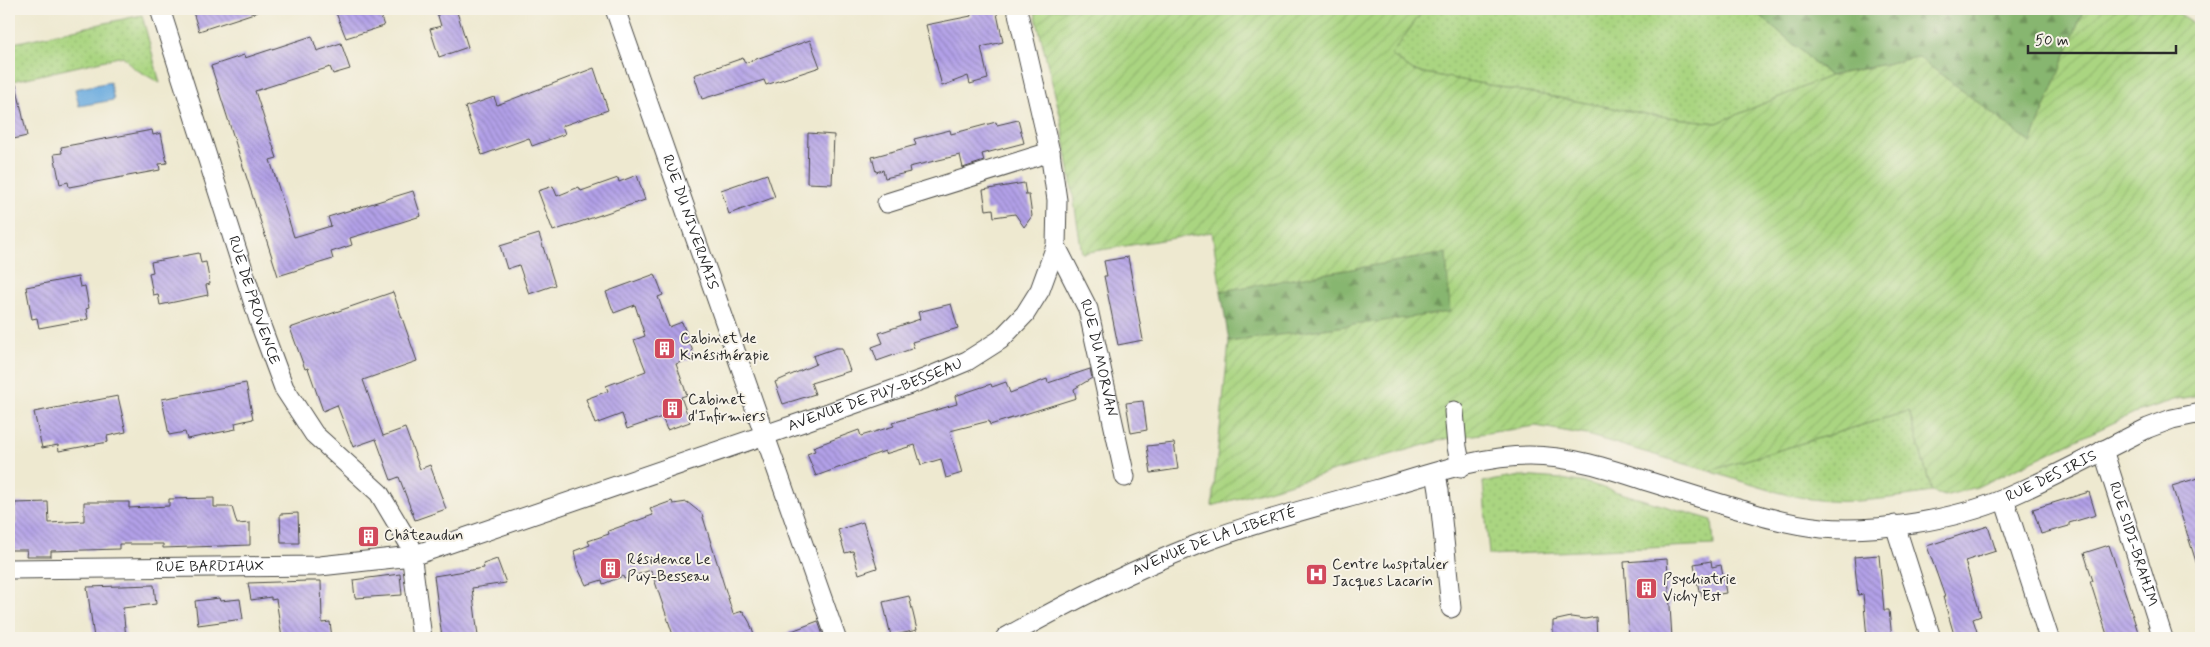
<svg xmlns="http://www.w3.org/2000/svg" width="2210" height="647" font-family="Mynerve,sans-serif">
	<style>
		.grass { fill: url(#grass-dots); stroke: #6a8056 }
		.forest { fill: url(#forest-firs); stroke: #59704d }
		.garden { fill: url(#garden-furrows); stroke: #6a8056 }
		.water { fill: #6cacdf; stroke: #4c6c85 }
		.building { fill: url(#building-back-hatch) }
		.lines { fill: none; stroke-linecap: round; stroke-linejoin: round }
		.minor-casing { stroke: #484844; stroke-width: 21 }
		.minor { stroke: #fff; stroke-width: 19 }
		.labels { text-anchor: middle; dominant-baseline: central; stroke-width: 4; stroke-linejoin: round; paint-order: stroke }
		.street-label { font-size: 15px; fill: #2b2b2b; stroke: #f7f3e8 }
		.poi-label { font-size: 15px; fill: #2b2b2b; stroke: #f7f3e8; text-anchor: start }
	</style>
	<defs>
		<pattern id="grass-dots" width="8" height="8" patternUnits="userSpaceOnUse" patternTransform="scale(1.25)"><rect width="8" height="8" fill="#aad581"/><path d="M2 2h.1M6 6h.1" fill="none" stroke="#92b770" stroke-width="1.8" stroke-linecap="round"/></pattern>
		<pattern id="forest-firs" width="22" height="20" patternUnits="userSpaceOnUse" patternTransform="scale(1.25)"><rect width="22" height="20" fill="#87b66f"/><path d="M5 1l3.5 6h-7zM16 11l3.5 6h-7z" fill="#6f945b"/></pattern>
		<pattern id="garden-furrows" width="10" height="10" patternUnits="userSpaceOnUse" patternTransform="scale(1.25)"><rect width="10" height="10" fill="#aad581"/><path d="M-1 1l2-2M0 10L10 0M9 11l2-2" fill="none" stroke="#92b770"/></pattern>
		<pattern id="building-back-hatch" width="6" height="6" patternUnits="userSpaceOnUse" patternTransform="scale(1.25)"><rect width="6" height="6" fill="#b2a0e8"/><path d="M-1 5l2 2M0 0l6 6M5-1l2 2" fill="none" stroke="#9183bc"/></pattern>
	</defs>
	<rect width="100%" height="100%" fill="#f7f3e8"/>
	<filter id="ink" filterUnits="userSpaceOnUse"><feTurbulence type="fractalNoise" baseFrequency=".02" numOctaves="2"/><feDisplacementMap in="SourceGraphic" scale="10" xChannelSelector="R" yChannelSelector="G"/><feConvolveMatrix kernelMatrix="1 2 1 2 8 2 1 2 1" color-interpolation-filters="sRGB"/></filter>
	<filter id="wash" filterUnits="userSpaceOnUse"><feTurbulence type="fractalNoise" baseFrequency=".0096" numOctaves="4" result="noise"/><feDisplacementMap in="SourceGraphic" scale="20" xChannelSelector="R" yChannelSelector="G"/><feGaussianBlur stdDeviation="1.12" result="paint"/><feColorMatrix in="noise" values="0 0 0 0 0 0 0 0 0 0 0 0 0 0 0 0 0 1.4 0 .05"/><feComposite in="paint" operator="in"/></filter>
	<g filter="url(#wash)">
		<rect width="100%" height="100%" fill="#eee9d0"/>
		<!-- grass -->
		<g class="grass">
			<polygon points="1424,9 1753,9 1830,76 1717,123 1651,115 1413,71 1390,55"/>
			<polygon points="142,15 160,83 132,67 123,56 9,82 9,44"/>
			<path d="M1909 411 1932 492C1898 497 1863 503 1828 501 1788 498 1747 483 1709 471Z"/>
			<polygon points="1521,476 1561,479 1587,483 1712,520 1714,545 1489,555 1483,482"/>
		</g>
		<!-- forest -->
		<g class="forest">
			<polygon points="1753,9 2084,9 2031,143 1918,57 1830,76"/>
			<polygon points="1446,253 1451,312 1229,342 1221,291"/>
		</g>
		<!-- garden -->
		<polygon class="garden" points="1034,9 1424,9 1391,55 1413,71 1651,115 1717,123 1830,76 1918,57 2031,143 2084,9 2170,9 2201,28 2201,395 2177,399 2134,413 1977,487 1944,496 1932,492 1909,411 1709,471 1587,435 1536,426 1445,439 1212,506 1229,342 1450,312 1446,253 1221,291 1212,232 1082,253 1061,119"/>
		<!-- water -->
		<polygon class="water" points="110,82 114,100 79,106 75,89"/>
		<g id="blocks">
			<!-- building -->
			<g class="building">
				<polygon points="192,9 257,9 257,12 199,31"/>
				<polygon points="351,9 378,9 384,26 346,38 336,13"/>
				<polygon points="436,9 456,9 468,47 439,57 430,29 441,26"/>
				<polygon points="970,9 996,9 1003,42 981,47 988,79 970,84 968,76 942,86 926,25 971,16"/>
				<polygon points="312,36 317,51 341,43 350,69 333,74 330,67 255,91 277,158 270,160 294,237 331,226 328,217 413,191 421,216 350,238 352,245 331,252 333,259 278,276 211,66 244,55 245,58"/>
				<polygon points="810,40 820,67 766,85 764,80 702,99 694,75 743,58 745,63"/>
				<polygon points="594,68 608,110 562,126 565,134 532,146 529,138 482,155 465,107 494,97 497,105"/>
				<polygon points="16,84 27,136 9,140 9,85"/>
				<polygon points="1018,120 1024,143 982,154 984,161 963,168 960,155 909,167 910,172 885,178 883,170 876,172 872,157 916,145 914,139 950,130 951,134 996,122 997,125"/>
				<polygon points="152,130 153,135 161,133 167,163 159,164 160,170 69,187 68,182 60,184 54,154 62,153 61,147"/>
				<polygon points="808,133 834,135 832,184 807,183"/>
				<polygon points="767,174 775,197 729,214 721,190"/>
				<polygon points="637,175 645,200 553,231 538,191 553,186 557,196 579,187 581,191 618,178 619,182"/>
				<polygon points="1024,183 1026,195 1029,195 1032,216 1024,227 1015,214 994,217 993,209 986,210 983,190"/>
				<polygon points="539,234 555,285 529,294 519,265 507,269 500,246"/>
				<polygon points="199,253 201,263 206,262 210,284 206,285 208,295 160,305 158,294 153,295 149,273 153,272 151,262"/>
				<polygon points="1128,257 1143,340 1118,345 1104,276 1107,276 1104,261"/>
				<polygon points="655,274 663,295 658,297 669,327 682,322 695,357 676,364 687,395 681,397 690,422 667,430 662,417 627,429 622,414 595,424 586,399 608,391 606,386 646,371 634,340 645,336 635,305 614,313 606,292"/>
				<polygon points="78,277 80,287 85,286 89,308 86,309 88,319 39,328 37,318 32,319 26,287"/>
				<polygon points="393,292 417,361 363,380 383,436 405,428 420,469 430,465 446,509 415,520 399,477 391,480 376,439 353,447 337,405 323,411 308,368 305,369 290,328"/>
				<polygon points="951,304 958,328 912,342 914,348 877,361 872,347 883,343 879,333 920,319 918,312"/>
				<polygon points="836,348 842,348 850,371 811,383 815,394 783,404 775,382 816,364 813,356"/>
				<polygon points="1090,369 1092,378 1074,389 1076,398 990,425 989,421 950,431 962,473 946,478 941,459 921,465 915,445 885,454 885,451 816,476 807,454 815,451 813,447 859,430 861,436 894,426 892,423 957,404 955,396 991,384 992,387 1006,382 1010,393 1047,379 1048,383"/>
				<polygon points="246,383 253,419 235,423 236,429 187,439 185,432 169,435 162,399"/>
				<polygon points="118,396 126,432 107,436 108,442 59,451 58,445 42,448 34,412"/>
				<polygon points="1143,401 1147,430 1131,433 1126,403"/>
				<polygon points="1174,443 1178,469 1151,473 1147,446"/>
				<polygon points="2201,477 2201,567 2198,568 2172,486"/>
				<polygon points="2089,492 2096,515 2069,523 2069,526 2041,534 2033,509"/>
				<polygon points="214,498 214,507 232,507 237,524 250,523 250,545 163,548 163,544 119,544 119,549 51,551 51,556 26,556 27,550 9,550 9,524 16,524 15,503 48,502 49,523 84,521 84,502 129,502 129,508 169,506 169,499"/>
				<polygon points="672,501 673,504 687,502 702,514 733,614 743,611 750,623 755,638 674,638 651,570 624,579 623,576 603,584 602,580 586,585 577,566 574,551 590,545 588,541 609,534 608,531 653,515 650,509"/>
				<polygon points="298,513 299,543 281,543 280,514"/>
				<polygon points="863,522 877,568 859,574 853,551 845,553 838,530"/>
				<polygon points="1988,526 1996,551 1965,561 1981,616 1973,619 1979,638 1955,638 1943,597 1945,597 1927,546"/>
				<polygon points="2109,545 2128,601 2140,638 2108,638 2090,581 2093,581 2084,553"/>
				<polygon points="1879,555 1884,610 1889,610 1892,638 1867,638 1863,594 1858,595 1854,557"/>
				<polygon points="497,559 506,583 472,588 478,636 442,638 434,576 484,568 483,564"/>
				<polygon points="1667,559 1672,638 1629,638 1624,562"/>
				<polygon points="1711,561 1712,567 1721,565 1726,593 1702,597 1701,591 1699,591 1694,564"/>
				<polygon points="400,574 402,595 355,598 353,580"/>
				<polygon points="308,581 321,581 322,623 330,622 332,638 282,638 276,599 271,600 271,597 251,600 248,583"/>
				<polygon points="154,585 156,604 123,608 126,638 94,638 87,587"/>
				<polygon points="909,596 917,630 891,636 883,602"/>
				<polygon points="219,598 220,601 240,599 243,619 198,625 195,601"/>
				<polygon points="1571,617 1585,619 1596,617 1597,638 1553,638 1553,621"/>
				<polygon points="818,621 824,638 776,638 776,637"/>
			</g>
		</g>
	</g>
	<g filter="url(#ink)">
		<use href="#blocks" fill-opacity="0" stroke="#484844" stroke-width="1"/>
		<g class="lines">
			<defs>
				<g id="minor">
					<path id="s1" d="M160 9 261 326 284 388 314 434 379 493 410 545 422 638"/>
					<path id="s2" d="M615 9 836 638"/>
					<polyline points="887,203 1050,152"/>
					<path id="s3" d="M1056 246 1088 309 1125 477"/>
					<polyline points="1454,411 1457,447 1461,467"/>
					<path id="s4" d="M2103 450 2163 638"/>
					<polyline points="1436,473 1439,491 1451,608"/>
					<polyline points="2004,499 2049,638"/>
					<polyline points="1895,525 1931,638"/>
					<path id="s5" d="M9 569 320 566 412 556 803 422 924 379 967 361 1000 340 1025 314 1040 290 1056 246 1057 200 1050 152 1017 9"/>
					<path id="s6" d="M1005 638C1067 603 1130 571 1196 545 1255 522 1315 507 1375 490 1425 476 1477 456 1529 456 1570 456 1608 468 1647 481 1680 491 1712 502 1745 511 1770 519 1796 525 1822 528 1875 533 1958 519 2006 498 2055 477 2101 451 2148 428L2172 419 2201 413"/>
				</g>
			</defs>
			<!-- minor casing -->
			<use href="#minor" class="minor-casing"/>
			<!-- minor -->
			<use href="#minor" class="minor"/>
		</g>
	</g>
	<!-- icons -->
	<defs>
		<symbol id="building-square" viewBox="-11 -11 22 22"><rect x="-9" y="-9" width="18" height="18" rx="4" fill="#d1495b" stroke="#f7f3e8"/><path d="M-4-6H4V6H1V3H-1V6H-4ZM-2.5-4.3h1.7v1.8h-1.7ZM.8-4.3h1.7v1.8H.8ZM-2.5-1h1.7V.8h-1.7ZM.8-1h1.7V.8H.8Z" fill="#fff"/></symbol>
		<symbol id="hospital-square" viewBox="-11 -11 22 22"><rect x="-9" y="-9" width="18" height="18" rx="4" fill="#d1495b" stroke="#f7f3e8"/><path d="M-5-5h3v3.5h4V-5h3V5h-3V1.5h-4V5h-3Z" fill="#fff"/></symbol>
	</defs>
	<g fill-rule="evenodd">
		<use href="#building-square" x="652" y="336" width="25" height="25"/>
		<use href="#building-square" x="660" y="396" width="25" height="25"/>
		<use href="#building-square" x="356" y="524" width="25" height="25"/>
		<use href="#building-square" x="598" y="556" width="25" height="25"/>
		<use href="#hospital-square" x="1304" y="562" width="25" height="25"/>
		<use href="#building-square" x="1634" y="576" width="25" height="25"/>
	</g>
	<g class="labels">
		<!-- street labels -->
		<g class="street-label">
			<text stroke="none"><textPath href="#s2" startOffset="226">RUE DU NIVERNAIS</textPath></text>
			<text stroke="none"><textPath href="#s1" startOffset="306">RUE DE PROVENCE</textPath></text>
			<text stroke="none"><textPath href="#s3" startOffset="121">RUE DU MORVAN</textPath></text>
			<text stroke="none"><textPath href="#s5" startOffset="894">AVENUE DE PUY-BESSEAU</textPath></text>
			<text stroke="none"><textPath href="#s6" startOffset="1099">RUE DES IRIS</textPath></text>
			<text stroke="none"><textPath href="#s6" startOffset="231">AVENUE DE LA LIBERTÉ</textPath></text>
			<text stroke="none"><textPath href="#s4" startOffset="99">RUE SIDI-BRAHIM</textPath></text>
			<text stroke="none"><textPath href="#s5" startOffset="201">RUE BARDIAUX</textPath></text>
		</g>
		<!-- poi labels -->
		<g class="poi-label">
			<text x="680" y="339">Cabinet de<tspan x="680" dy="17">Kinésithérapie</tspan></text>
			<text x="688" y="400">Cabinet<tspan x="688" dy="17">d'Infirmiers</tspan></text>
			<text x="384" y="536">Châteaudun</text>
			<text x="627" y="560">Résidence Le<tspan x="627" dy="17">Puy-Besseau</tspan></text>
			<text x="1332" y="565">Centre hospitalier<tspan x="1332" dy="17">Jacques Lacarin</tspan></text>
			<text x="1663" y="580">Psychiatrie<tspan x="1663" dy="17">Vichy Est</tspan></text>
		</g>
	</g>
	<!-- margin -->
	<rect width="2210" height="647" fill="none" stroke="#f7f3e8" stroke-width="30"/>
	<!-- scale -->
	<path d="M2028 45v8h148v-8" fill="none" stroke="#2b2b2b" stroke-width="2.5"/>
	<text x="2035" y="45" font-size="15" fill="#2b2b2b" stroke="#f7f3e8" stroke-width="4" paint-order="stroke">50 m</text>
</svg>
